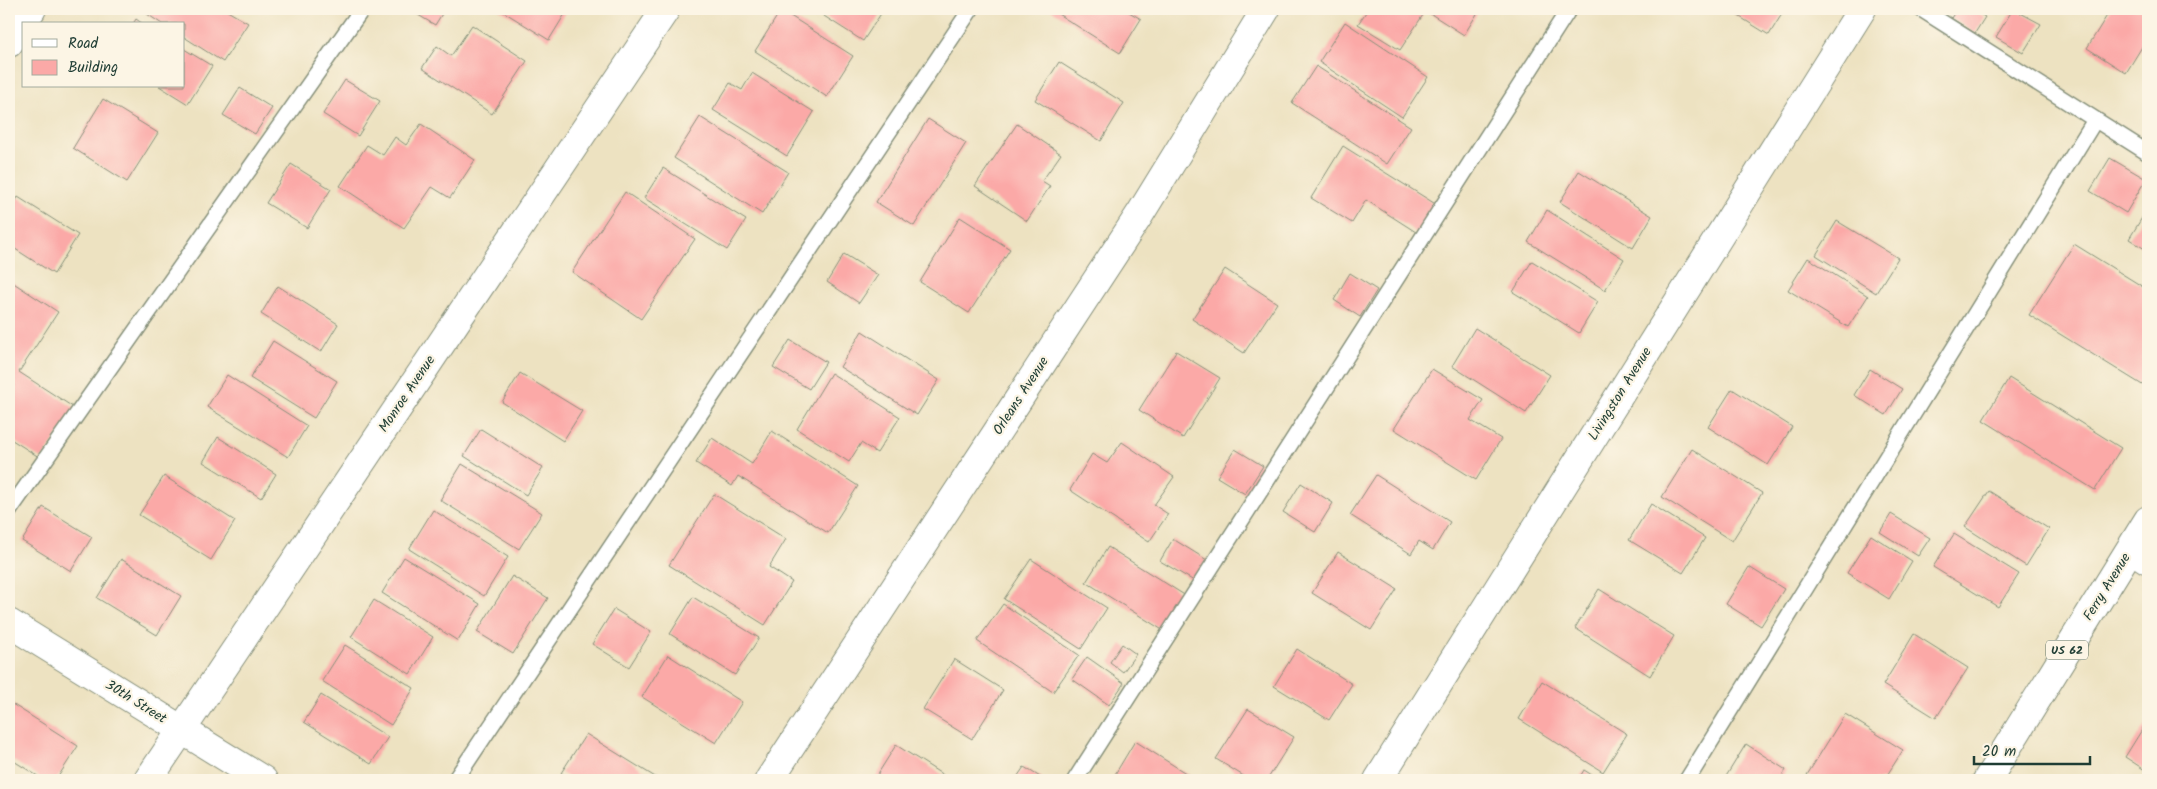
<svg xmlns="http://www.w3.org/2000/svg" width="2157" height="789" font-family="Kalam,sans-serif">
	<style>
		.building { fill: #fba9a7 }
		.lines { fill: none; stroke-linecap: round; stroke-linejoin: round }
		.service-casing { stroke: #86907a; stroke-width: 18 }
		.minor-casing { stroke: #86907a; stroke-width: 30 }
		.tertiary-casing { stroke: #86907a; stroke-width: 30 }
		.primary-casing { stroke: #86907a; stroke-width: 30 }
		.service { stroke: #fff; stroke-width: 15 }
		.minor { stroke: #fff; stroke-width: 28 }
		.tertiary { stroke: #fff; stroke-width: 28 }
		.primary { stroke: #fff; stroke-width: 28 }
		.labels { text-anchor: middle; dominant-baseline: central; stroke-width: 4.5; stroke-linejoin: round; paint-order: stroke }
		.shield { fill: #fcf5e5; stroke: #617469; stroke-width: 1 }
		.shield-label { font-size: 12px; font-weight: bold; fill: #1f3d34 }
		.street-label { font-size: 14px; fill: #1f3d34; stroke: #fcf5e5 }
	</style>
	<rect width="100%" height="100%" fill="#fcf5e5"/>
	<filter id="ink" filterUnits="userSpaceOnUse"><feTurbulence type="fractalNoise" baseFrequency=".02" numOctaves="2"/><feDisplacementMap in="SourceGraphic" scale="10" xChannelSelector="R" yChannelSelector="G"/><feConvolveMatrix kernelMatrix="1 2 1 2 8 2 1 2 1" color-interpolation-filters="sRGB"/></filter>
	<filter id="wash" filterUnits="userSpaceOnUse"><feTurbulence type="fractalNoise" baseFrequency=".0096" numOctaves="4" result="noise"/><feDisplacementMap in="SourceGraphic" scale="20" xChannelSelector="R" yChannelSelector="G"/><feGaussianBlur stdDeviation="1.12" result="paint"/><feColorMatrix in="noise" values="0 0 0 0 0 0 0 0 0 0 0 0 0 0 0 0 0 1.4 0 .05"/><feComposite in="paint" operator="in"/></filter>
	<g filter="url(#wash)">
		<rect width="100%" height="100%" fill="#ede2c1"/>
		<g id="blocks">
			<!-- building -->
			<g class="building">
				<polygon points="150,9 224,9 248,23 223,62 184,37 184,24 162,24 147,14"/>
				<polygon points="408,9 445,9 435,25"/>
				<polygon points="499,9 568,9 549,40"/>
				<polygon points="813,9 884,9 863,41"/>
				<polygon points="1050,9 1124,9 1141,19 1120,53"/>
				<polygon points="1368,9 1414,9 1423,15 1400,50 1358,24"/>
				<polygon points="1423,9 1480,9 1464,35"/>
				<polygon points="1727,9 1785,9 1769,35"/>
				<polygon points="1957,9 1972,9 1985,17 1975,33 1951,18"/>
				<polygon points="2013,9 2041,24 2023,53 1996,37"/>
				<polygon points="2111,9 2148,9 2148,37 2126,73 2087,48"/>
				<polygon points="781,10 853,56 827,97 755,51"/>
				<polygon points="136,19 143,24 133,24"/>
				<polygon points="1345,22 1428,77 1402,117 1319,62"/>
				<polygon points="472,25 527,61 492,114 422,68 437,46 451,56"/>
				<polygon points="184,49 212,66 188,104 159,86 184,86"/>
				<polygon points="1059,62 1124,103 1101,141 1035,100"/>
				<polygon points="1316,66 1411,127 1387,164 1292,103"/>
				<polygon points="752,73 814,112 787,156 713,110 730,83 742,90"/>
				<polygon points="345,80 380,101 358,136 323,114"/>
				<polygon points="240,88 272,108 255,134 223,115"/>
				<polygon points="103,99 158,133 127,182 73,148"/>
				<polygon points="700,117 788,172 762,214 674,158"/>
				<polygon points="928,119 966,143 914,226 876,202"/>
				<polygon points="421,124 475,160 450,198 432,187 404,228 340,186 367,145 383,155 395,137 406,145"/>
				<polygon points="1017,124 1061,154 1042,181 1050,186 1027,221 975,186"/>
				<polygon points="1343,146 1437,205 1419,234 1366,200 1352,223 1311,198"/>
				<polygon points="2110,158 2146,179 2126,213 2090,191"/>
				<polygon points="291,164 331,189 307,228 266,203"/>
				<polygon points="663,168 746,220 727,250 644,198"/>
				<polygon points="1579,171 1652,216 1633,248 1560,202"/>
				<polygon points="625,192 695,239 641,319 572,272"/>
				<polygon points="18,197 78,235 54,274 9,245 9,212"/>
				<polygon points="2148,208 2148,251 2129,239"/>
				<polygon points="1547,210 1624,259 1605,290 1528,242"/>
				<polygon points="960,217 1010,249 969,313 920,282"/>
				<polygon points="1837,221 1898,258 1876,293 1816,255"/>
				<polygon points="2074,244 2148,290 2148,379 2144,386 2029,315"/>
				<polygon points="844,254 878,275 859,303 827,282"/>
				<polygon points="1808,258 1868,296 1848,327 1788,290"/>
				<polygon points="1532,261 1598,302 1579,333 1513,292"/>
				<polygon points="1225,269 1277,303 1244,353 1192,319"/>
				<polygon points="1350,273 1377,290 1360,317 1334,300"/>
				<polygon points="9,280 58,312 19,372 76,409 42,459 9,438 9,393 14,385 9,381"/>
				<polygon points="278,286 338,324 321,352 261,314"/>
				<polygon points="1475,328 1550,375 1526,413 1452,366"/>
				<polygon points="862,331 939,380 917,415 840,367"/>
				<polygon points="790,340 826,362 809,389 773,367"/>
				<polygon points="273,341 337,381 314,418 250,378"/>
				<polygon points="1176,351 1220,378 1183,438 1139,410"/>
				<polygon points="1432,369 1483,400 1470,420 1501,439 1476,480 1394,429"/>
				<polygon points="1870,369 1902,389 1886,415 1854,395"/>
				<polygon points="520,373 582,411 563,441 502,402"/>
				<polygon points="831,373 900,417 877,453 861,443 849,462 797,429"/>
				<polygon points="227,375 307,426 288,457 207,407"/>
				<polygon points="2009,378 2121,448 2095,490 1983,420"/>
				<polygon points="1732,389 1792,427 1768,465 1708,427"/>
				<polygon points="481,429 543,468 526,495 464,456"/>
				<polygon points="772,431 858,486 828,533 738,476 732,486 696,463 712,438 752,464"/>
				<polygon points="218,437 276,474 261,498 203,462"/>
				<polygon points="1122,442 1174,477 1154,505 1168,514 1149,542 1070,490 1092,454 1107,463"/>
				<polygon points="1235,449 1263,466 1245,494 1217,477"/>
				<polygon points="1692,449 1762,493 1732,541 1662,497"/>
				<polygon points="462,464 542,513 519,549 440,500"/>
				<polygon points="1376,475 1450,522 1433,550 1419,541 1411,554 1350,515"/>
				<polygon points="164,476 235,521 211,560 139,515"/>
				<polygon points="1301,483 1333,503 1315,532 1283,512"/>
				<polygon points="1989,491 2049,529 2026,566 1965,527"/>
				<polygon points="714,494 786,539 769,567 792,582 765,625 669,565"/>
				<polygon points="1651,504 1705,538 1683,573 1629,540"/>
				<polygon points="43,507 92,537 71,571 22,541"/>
				<polygon points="433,510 508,557 484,596 409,549"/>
				<polygon points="1891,514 1930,538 1918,556 1880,532"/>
				<polygon points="1954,534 2019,574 1998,607 1933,567"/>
				<polygon points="1871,535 1912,561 1889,599 1847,573"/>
				<polygon points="1173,539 1207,560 1194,581 1160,561"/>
				<polygon points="1108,547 1186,596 1164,631 1086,582"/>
				<polygon points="1338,552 1397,589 1371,630 1312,593"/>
				<polygon points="404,557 480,604 458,641 382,593"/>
				<polygon points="121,559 181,596 157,635 97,598"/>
				<polygon points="1031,559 1107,608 1081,649 1004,599"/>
				<polygon points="1749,567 1784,589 1761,626 1726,604"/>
				<polygon points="512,576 548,598 513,654 477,632"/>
				<polygon points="1599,589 1674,636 1650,676 1575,628"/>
				<polygon points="693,597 759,638 735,675 670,634"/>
				<polygon points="374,600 433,637 410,674 351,637"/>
				<polygon points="1003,604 1079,655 1053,692 977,641"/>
				<polygon points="614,609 651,632 629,667 592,644"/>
				<polygon points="1914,634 1968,668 1936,718 1883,685"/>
				<polygon points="1122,644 1136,654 1123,672 1110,662"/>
				<polygon points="345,645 414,688 391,725 322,681"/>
				<polygon points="1297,649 1352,684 1329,720 1274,686"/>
				<polygon points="668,655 742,702 716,743 642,697"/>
				<polygon points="1087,657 1124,683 1109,705 1072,679"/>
				<polygon points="954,659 1003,690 972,739 923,709"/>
				<polygon points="1542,681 1627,734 1603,772 1519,719"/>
				<polygon points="321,695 388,737 371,764 304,722"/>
				<polygon points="9,702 78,746 56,780 44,780 9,758"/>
				<polygon points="1248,709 1294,737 1267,780 1250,780 1216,759"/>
				<polygon points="1845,714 1903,750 1884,780 1815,780 1807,775"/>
				<polygon points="2148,720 2148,772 2125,757"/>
				<polygon points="586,734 660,780 573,780 561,773"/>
				<polygon points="1135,741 1192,777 1189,780 1121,780 1114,776"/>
				<polygon points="1746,744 1786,770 1780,780 1729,780 1725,778"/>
				<polygon points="896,745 951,780 874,780"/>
				<polygon points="1024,767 1045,780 1015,780"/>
				<polygon points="1584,770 1600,780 1578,780"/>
			</g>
		</g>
	</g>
	<g filter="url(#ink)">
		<use href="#blocks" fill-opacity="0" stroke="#86907a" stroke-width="1"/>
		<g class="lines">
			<defs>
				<g id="service">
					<polyline points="1921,9 2148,153"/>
					<polyline points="9,511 362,9"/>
					<polyline points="455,780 971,9"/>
					<polyline points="1075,780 1569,9"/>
					<polyline points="1687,780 2095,120"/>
				</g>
				<g id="minor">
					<polyline points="2131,549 2148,560"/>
					<polyline points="9,623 263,780"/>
					<polyline points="148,780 666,9"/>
					<polyline points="769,780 1140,214 1266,9"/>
					<polyline points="1378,780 1862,9"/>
				</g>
				<polyline id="tertiary" points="9,43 32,9"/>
				<polyline id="primary" points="1987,780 2148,520"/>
			</defs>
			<!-- service casing -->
			<use href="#service" class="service-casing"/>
			<!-- minor casing -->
			<use href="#minor" class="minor-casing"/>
			<!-- tertiary casing -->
			<use href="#tertiary" class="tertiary-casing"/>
			<!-- primary casing -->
			<use href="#primary" class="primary-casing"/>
			<!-- service -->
			<use href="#service" class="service"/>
			<!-- minor -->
			<use href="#minor" class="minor"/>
			<!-- tertiary -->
			<use href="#tertiary" class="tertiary"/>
			<!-- primary -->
			<use href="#primary" class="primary"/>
		</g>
	</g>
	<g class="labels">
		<!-- shield labels -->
		<rect class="shield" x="2046" y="640.5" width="42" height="19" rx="4"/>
		<g class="shield-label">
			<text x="2067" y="650">US 62</text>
		</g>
		<!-- street labels -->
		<g class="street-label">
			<text transform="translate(407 394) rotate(-56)">Monroe Avenue</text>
			<text transform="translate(1620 394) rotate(-58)">Livingston Avenue</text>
			<text transform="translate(1021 396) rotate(-57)">Orleans Avenue</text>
			<text transform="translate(2107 587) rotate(-58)">Ferry Avenue</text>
			<text transform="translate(136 702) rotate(32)">30th Street</text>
		</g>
	</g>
	<!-- margin -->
	<rect width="2157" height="789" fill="none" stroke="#fcf5e5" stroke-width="30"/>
	<!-- legend -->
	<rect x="22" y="22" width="162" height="65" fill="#fcf5e5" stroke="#a4ab9e"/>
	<rect x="32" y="39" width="25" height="8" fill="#ffffff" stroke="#a4ab9e"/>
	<text x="68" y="48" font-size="15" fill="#1f3d34">Road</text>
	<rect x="32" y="60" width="25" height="15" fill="#fba9a7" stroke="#a4ab9e"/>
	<text x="68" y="72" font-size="15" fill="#1f3d34">Building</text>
	<!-- scale -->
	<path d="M1974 756v8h116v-8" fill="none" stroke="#1f3d34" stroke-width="2.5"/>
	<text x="1982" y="756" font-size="15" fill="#1f3d34" stroke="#fcf5e5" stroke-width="4" paint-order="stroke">20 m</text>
</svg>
